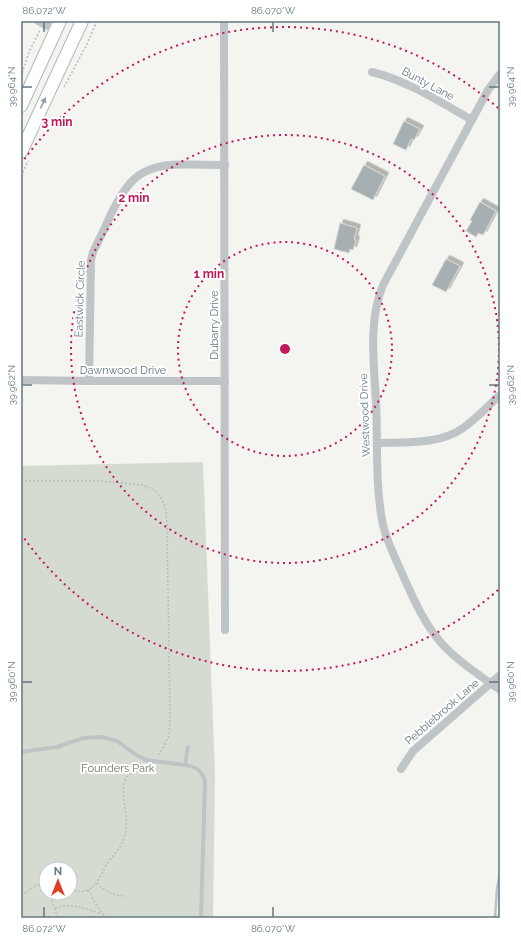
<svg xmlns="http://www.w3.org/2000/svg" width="521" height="939" font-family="Raleway,sans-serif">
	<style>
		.green { fill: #d6dbd1; fill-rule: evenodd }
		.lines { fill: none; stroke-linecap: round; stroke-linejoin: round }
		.stream { stroke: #b7c4c7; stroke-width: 2.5 }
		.building { fill: #a6b0b3; stroke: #d5d5d3; filter: url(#shadow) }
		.secondary-casing { stroke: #b1b8bb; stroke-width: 14 }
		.path { stroke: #b9bcbd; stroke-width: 1.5; stroke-dasharray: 2 2; stroke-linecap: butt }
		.lane { stroke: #bfc4c6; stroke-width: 4 }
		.street { stroke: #bfc4c6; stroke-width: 8 }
		.secondary { stroke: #fff; stroke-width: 12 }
		.oneway { fill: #92a0a7 }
		.ticks { fill: none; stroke: #637781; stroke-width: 1.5 }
		.ring { fill: none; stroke: #c2185b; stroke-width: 2; stroke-dasharray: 2 4 }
		.labels { text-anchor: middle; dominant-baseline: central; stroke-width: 4; stroke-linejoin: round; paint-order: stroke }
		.street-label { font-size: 11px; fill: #637781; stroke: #fff }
		.park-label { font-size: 11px; fill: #697862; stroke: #fff }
		.centre { fill: #c2185b; stroke: #fff; stroke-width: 2 }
		.ring-label { font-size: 12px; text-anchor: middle; font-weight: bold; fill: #c2185b; stroke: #fff; stroke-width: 4; stroke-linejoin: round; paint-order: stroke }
		.neatline { fill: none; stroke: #637781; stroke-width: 1.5 }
		.ticks-label { font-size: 10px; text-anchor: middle; fill: #637781 }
	</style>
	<defs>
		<filter id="shadow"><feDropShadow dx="3.5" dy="-3.5" stdDeviation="0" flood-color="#0004"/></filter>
	</defs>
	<rect width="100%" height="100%" fill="#f4f4f0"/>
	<!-- green -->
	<path class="green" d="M203 462 215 774 213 918H21V466ZM46 869H70V893H46Z"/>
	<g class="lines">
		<!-- stream -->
		<polyline class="stream" points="495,918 497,888 500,874"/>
	</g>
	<!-- building -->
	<g class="building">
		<polygon points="404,121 420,129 414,140 411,139 406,150 393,144"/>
		<polygon points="364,165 385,176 373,200 351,189"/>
		<polygon points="480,202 496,211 483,235 478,233 476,237 466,231 472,221 470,220"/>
		<polygon points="340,223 357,228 354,239 356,240 353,250 350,249 349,253 334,249"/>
		<polygon points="446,259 460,266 446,292 432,285"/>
	</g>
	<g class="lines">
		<defs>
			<g id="secondary">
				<polyline points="21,106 60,21"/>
				<polyline points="21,152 82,21"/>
			</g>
		</defs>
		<!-- secondary casing -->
		<use href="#secondary" class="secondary-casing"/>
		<!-- path -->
		<g class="path">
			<polyline points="21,77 29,52 40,30"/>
			<polyline points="64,87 86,46 97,21"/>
			<polyline points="21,176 28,161"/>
			<polyline points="21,481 99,481 143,485 154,490 162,499 166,511 167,525 170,718 169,736 159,755"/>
			<polyline points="123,766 134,768"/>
			<path d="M97 883C105 892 114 896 125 896"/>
			<path d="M70 889C95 899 98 877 109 861 119 848 125 844 126 826 128 812 121 797 124 784 126 774 134 769 143 765"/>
			<polyline points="88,890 97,906 106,918"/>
			<polyline points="49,893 58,918"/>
			<polyline points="21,896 33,887 46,882"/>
			<path d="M55 908C72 902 86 909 102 914"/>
		</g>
		<!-- lane -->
		<g class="lane">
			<path d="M188 747 185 765C196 767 202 770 205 781L201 918"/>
			<polyline points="21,752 57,747 83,738 101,737 117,741 135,754 146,760 185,765"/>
		</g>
		<!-- street -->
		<g class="street">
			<polyline points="38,21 56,30"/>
			<polyline points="224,21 225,630"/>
			<path d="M372 72C408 81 440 102 472 120"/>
			<path d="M500 74 488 90 383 285C368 321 374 363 376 402 378 441 375 481 382 520 385 538 394 555 401 571 413 598 426 629 447 649 463 665 482 677 500 690"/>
			<polyline points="21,380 89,381 225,381"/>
			<path d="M89 381 91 260 93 252C99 240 105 228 110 216 124 188 135 168 170 165 188 164 206 165 225 165"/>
			<path d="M378 443C405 442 439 445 463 428 476 419 488 406 500 395"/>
			<polyline points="401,769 413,751 500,675"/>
		</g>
		<!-- secondary -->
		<use href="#secondary" class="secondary"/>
	</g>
	<!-- one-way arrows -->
	<defs><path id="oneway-solid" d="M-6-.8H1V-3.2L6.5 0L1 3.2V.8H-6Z"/></defs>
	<use class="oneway" href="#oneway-solid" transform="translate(43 103) rotate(-65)"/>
	<!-- ticks -->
	<path class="ticks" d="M44 22V32M273 22V32M22 87H32M489 87H499M22 385H32M489 385H499M22 682H32M489 682H499M44 907V917M273 907V917"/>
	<!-- distance rings -->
	<g class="ring">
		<circle cx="285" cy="349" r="107"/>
		<circle cx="285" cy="349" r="214"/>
		<path d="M498 590A322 322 0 0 1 21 534M21 164A322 322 0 0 1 498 108"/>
	</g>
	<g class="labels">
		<!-- street labels -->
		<g class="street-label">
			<text transform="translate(428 84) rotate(28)">Bunty Lane</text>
			<text transform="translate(80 299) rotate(-88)">Eastwick Circle</text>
			<text transform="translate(214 325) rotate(-90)">Dubarry Drive</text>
			<text x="123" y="370">Dawnwood Drive</text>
			<text transform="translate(365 415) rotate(-92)">Westwood Drive</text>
			<text transform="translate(442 712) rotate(-41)">Pebblebrook Lane</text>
		</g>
		<!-- park labels -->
		<g class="park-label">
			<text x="118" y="768">Founders Park</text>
		</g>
	</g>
	<circle cx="285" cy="349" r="6" class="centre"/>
	<g class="ring-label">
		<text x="57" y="126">3 min</text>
		<text x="134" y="202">2 min</text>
		<text x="209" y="278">1 min</text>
	</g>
	<!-- border -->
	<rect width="521" height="939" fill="none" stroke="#ffffff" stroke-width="44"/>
	<!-- north arrow -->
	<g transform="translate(58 881)"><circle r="19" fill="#ffffff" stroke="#c1c9cd"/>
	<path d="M0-3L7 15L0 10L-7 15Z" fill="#e13d23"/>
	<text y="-6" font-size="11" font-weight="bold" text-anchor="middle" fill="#637781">N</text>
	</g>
	<rect x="22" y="22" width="477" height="895" class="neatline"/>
	<g class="ticks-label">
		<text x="44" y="14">86.072°W</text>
		<text x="273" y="14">86.070°W</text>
		<text transform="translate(11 87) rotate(-90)" y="4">39.964°N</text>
		<text transform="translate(510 87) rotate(-90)" y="4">39.964°N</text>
		<text transform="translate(11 385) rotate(-90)" y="4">39.962°N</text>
		<text transform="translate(510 385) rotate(-90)" y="4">39.962°N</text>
		<text transform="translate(11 682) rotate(-90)" y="4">39.960°N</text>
		<text transform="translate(510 682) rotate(-90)" y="4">39.960°N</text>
		<text x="44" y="932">86.072°W</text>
		<text x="273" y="932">86.070°W</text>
	</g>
</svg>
